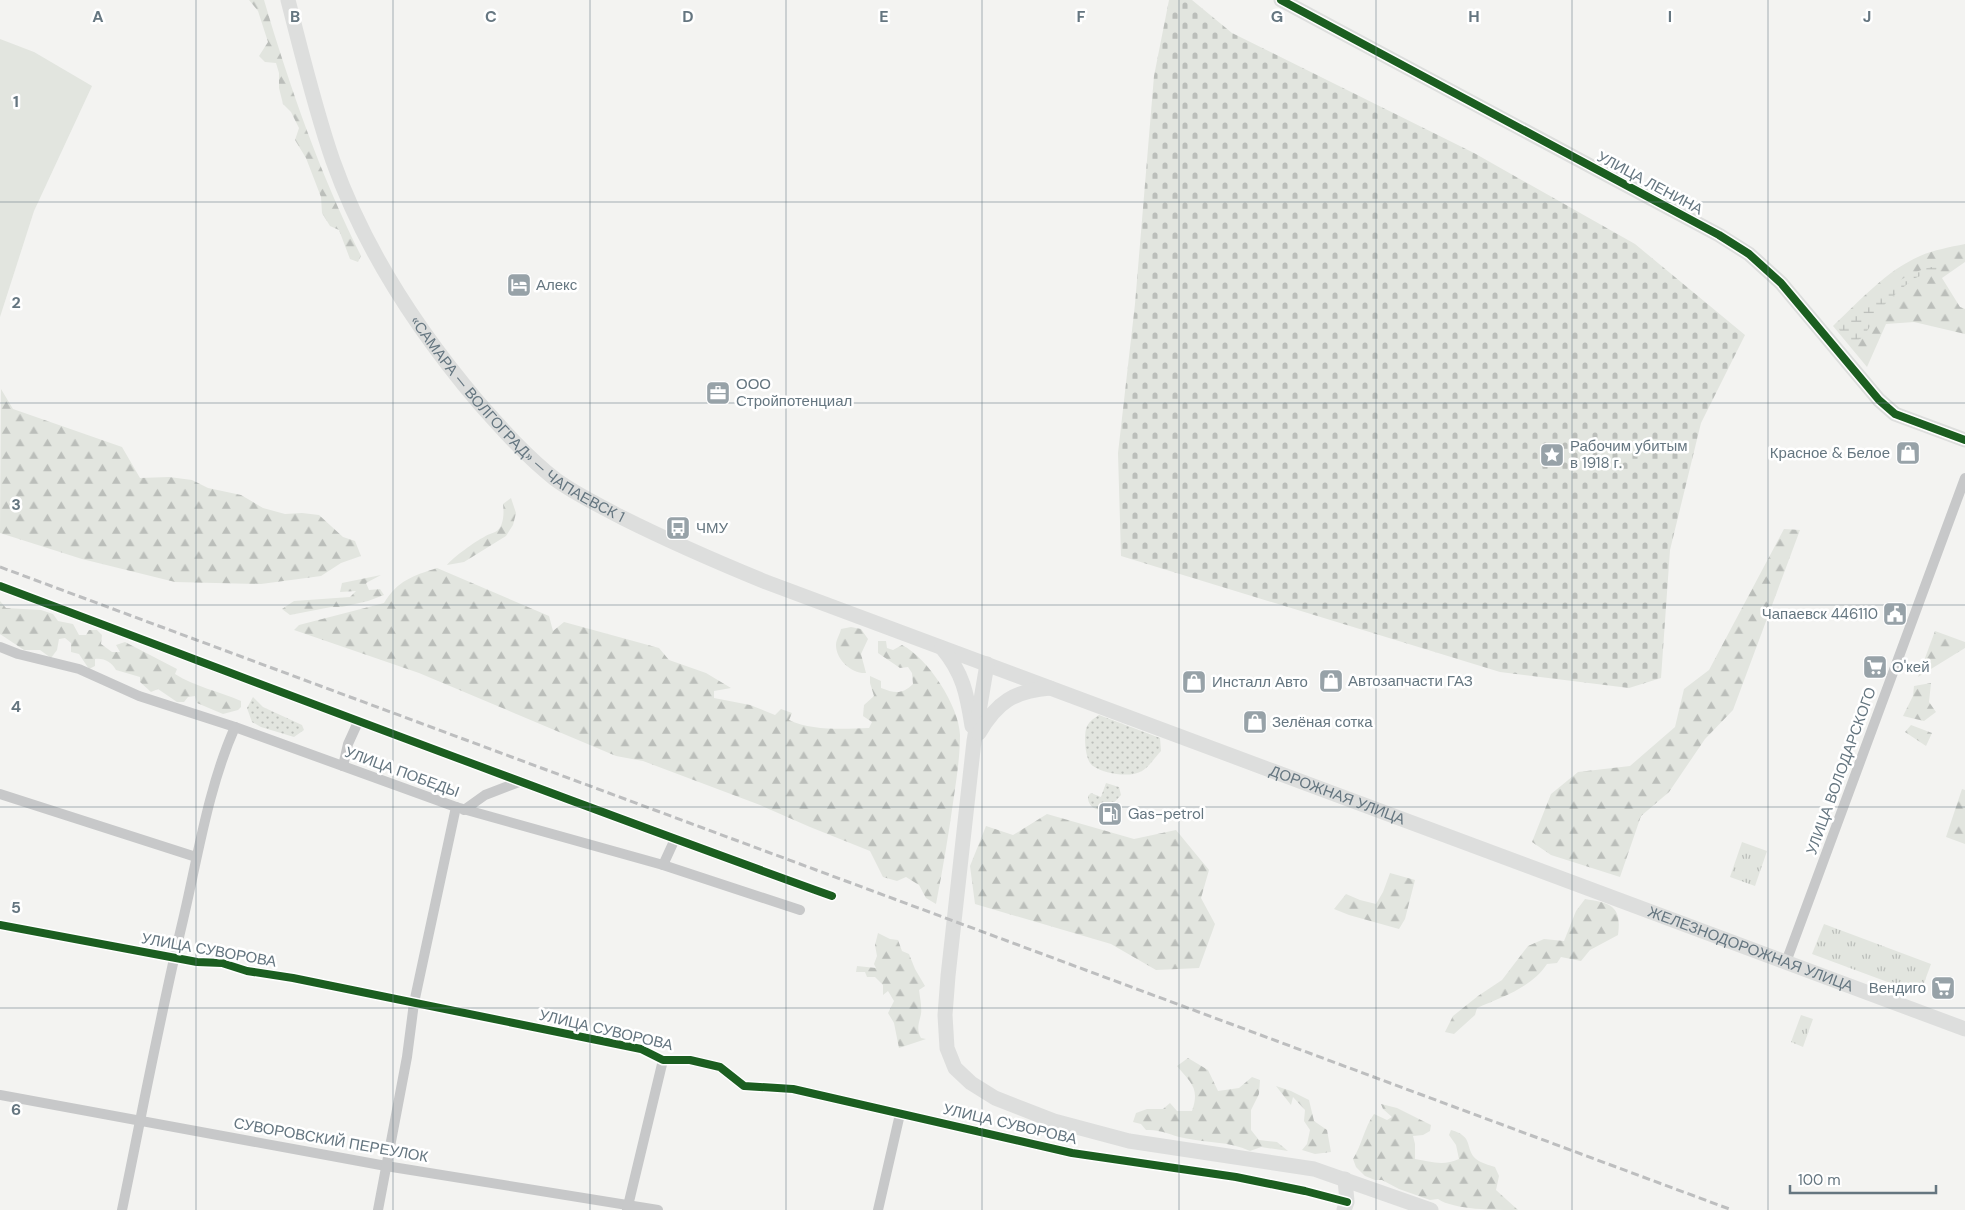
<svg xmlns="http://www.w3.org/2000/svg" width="1965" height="1210" font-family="'DM Sans',sans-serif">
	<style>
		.grass { fill: url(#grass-dots) }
		.forest { fill: url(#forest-firs) }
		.wetland { fill: url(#wetland-marsh) }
		.cemetery { fill: url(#cemetery-stones) }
		.park { fill: url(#park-tufts) }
		.garden { fill: #e2e5df }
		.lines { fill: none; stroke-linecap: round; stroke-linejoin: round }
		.street { stroke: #c7c8c9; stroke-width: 10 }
		.secondary { stroke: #dddedd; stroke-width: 15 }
		.rail { stroke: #bdbebf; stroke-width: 3; stroke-dasharray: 8 4; stroke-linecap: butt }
		.cycleway-casing { stroke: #fff; stroke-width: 11 }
		.cycleway { stroke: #1b5e20; stroke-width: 8 }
		.grid { fill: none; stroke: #657680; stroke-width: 1; stroke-opacity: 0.55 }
		.labels { text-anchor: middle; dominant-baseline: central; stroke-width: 5; stroke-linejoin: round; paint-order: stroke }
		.street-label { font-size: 15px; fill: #657680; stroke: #fff }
		.poi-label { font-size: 15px; fill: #657680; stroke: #fff; text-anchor: start }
		.grid-label { font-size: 16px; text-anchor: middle; font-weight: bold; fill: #657680; stroke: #fff; stroke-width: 5; stroke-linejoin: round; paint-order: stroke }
	</style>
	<defs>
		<pattern id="grass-dots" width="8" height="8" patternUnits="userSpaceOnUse" patternTransform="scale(1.25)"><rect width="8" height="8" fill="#e2e5df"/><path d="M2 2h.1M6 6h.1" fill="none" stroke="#bbbeba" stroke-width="1.8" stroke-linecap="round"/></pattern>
		<pattern id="forest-firs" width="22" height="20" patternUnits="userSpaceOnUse" patternTransform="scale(1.25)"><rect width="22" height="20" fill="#e2e5df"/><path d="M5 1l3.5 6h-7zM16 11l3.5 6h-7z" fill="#bbbeba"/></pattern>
		<pattern id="wetland-marsh" width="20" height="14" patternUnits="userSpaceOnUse" patternTransform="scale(1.25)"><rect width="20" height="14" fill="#e2e5df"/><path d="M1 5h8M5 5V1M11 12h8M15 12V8" fill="none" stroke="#bbbeba"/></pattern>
		<pattern id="cemetery-stones" width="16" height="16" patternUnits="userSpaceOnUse" patternTransform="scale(1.25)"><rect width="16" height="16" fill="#e2e5df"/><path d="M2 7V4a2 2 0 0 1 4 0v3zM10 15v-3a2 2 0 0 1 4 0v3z" fill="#bbbeba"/></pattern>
		<pattern id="park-tufts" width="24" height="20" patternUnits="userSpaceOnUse" patternTransform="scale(1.25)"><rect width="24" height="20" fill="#e2e5df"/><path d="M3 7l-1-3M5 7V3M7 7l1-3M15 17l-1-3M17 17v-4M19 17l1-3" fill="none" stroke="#bbbeba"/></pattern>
	</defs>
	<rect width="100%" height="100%" fill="#f3f3f1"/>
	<!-- grass -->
	<g class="grass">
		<polygon points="253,697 263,707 302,725 304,730 294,737 261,727 252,722 247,708"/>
		<path d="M1099 715 1160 738 1161 751C1155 757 1149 767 1142 771 1131 778 1104 774 1093 766 1085 761 1084 738 1086 729 1088 722 1093 719 1099 715Z"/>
		<path d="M1106 783 1119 787 1121 795C1117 799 1113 804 1108 807 1099 814 1087 807 1088 796L1091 793 1101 797Z"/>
	</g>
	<!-- forest -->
	<g class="forest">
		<path d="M249 0H264C290 88 320 174 361 256L358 262 350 259 339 230 330 226 322 213 321 197 306 158 295 140 299 128 291 112 283 104 279 88V73L276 63 265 62 259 56 268 42 258 11Z"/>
		<path d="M1965 244V262L1942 278 1960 307 1965 309V334L1914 322 1886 324 1867 367 1833 326C1854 306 1884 274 1910 261 1927 251 1946 248 1965 244Z"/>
		<polygon points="1,389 13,409 122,447 140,478 169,477 192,480 208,488 241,495 263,508 285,514 302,513 319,515 343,537 355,541 361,556 341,563 321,576 261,584 175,582 82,559 0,533"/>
		<path d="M511 498 516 513 513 525 506 536 464 562 447 565C452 558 476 541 484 537 488 534 495 533 498 530 504 524 504 512 503 504Z"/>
		<polygon points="1784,529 1800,530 1733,710 1705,739 1669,792 1641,816 1620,877 1551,855 1532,842 1551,794 1578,772 1630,766 1675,727 1684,689 1709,670"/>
		<path d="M437 568 549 616 553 631 564 622 659 648 669 660 706 673 731 688 714 691V698L750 705 775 715 781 709 792 713 789 720C812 731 844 729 869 728L872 722 863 716 864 705 874 696 870 683V676L881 681V688C894 693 902 695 913 684L912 673 908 667 900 668 878 653V641H886L887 648 893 650 902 645C928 658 959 706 960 735 960 755 957 776 954 796 949 832 943 868 936 904L926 898 919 885 906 877 897 881 883 877 870 851 810 827 760 805 643 761 616 756 419 673 294 630 299 625 384 603C398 580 413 576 437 568Z"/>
		<polygon points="381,575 366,583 369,590 380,589 384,595 368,601 342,607 331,607 290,615 282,609 294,601 350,597 356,591 340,592 342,583"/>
		<path d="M0 601 6 608 41 610 53 614 58 621 73 624 79 635H86L89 630H97L102 635 101 644 112 652H120L116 645 125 642 177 669 175 674C195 687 219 691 241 701V707L238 710 223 714 197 703 195 696 188 697 184 702H177L158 689 151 692 140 682V677L116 670C111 662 105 658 95 659V666L89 669 79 654 71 652V643L65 638 59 639 57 650 51 658 40 650H24L0 634Z"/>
		<path d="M851 627 861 629 868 639 861 654 866 673C852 674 836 660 836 645 836 640 840 634 841 629Z"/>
		<polygon points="1935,631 1965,642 1965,648 1918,677"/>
		<polygon points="1931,683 1929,702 1936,712 1924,721 1903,716 1913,696 1914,686"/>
		<polygon points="1911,725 1932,733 1926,746 1905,732"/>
		<polygon points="1962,789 1965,790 1965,844 1946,837"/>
		<polygon points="1047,814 1134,839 1176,830 1209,870 1201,898 1215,924 1199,968 1156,970 1111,944 975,904 970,866 986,826 1013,835"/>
		<polygon points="1390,873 1415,880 1405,919 1399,929 1349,915 1334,909 1346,894 1360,900 1376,904 1383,892"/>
		<path d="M1585 899C1611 903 1622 906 1618 935L1590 950 1581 961 1561 957 1557 963 1547 964C1531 988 1502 997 1477 1008L1475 1015 1454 1034 1445 1032 1453 1016 1478 996 1502 980 1528 946 1544 939 1564 941 1576 911Z"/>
		<path d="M878 933 890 939 898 940 902 951 909 954 915 969 925 986 919 990C920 998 922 1007 921 1014 919 1023 916 1029 921 1038L926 1039 899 1048 894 1023 888 1013 894 1001 888 991 883 995V985L875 977H867L865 972H856L857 966 876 968 874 964 877 956 875 945Z"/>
		<path d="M1188 1058 1208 1070 1218 1091 1239 1088 1252 1077 1260 1080 1259 1094 1251 1110V1130L1259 1140 1277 1142 1288 1151 1261 1147 1250 1151C1229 1141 1206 1143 1184 1138 1170 1135 1160 1129 1146 1130L1141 1124 1133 1122 1136 1113 1147 1109H1163L1170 1103 1177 1111H1192C1200 1088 1191 1083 1177 1066Z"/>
		<polygon points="1276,1086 1291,1091 1309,1100 1314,1121 1327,1130 1331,1152 1315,1154 1302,1150 1307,1144 1310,1130 1304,1121 1305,1110 1293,1097 1291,1105"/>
		<path d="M1381 1104 1397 1108 1431 1125 1430 1131 1423 1135 1413 1136 1415 1144V1159C1431 1162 1444 1166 1459 1159L1456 1145 1449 1135 1451 1130C1475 1137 1464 1148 1476 1159 1481 1163 1489 1165 1495 1167L1499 1176 1496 1190 1518 1210C1495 1210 1454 1210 1438 1199L1430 1200 1399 1189 1382 1180H1375L1365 1176 1356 1167 1353 1159C1362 1145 1364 1128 1374 1114L1387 1120 1392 1117 1383 1109Z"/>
	</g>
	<!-- wetland -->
	<path class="wetland" d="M1931 267 1941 268 1915 278 1901 289 1885 304 1863 337 1851 345 1838 328C1864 306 1898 275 1931 267Z"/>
	<!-- cemetery -->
	<polygon class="cemetery" points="1169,0 1192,0 1232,33 1474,153 1635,244 1745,335 1701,423 1670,550 1661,678 1629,688 1500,672 1121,556 1118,453 1135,304 1154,76"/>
	<!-- park -->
	<g class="park">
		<polygon points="1742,842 1767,851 1755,886 1730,877"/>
		<polygon points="1824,924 1931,964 1920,994 1812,954"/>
		<polygon points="1801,1015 1813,1019 1803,1047 1791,1042"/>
	</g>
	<!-- garden -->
	<polygon class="garden" points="0,39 34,52 92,86 34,211 0,317"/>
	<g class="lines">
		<!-- street -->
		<g class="street">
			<path d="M0 586C277 690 554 796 832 896"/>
			<polyline points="0,647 18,654 79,669 139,696 235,727 456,807 663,865 800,910"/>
			<polyline points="343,766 348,744 358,722"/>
			<polyline points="0,794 196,857"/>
			<polyline points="464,810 485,795 519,782"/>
			<polyline points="663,865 675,839"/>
			<polyline points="0,925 197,962 222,963 247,971 293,978 641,1049 663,1060 690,1060 720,1067 744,1086 793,1089 1072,1153 1236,1177 1305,1191 1347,1202"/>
			<polyline points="1786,962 1965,478"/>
			<polyline points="0,1095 386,1166 658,1210"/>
			<path d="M122 1210C142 1113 160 1016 183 920 198 856 208 788 235 727"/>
			<polyline points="378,1210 407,1057 414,1003 456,807"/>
			<polyline points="627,1210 663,1060"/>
			<polyline points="878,1210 900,1114"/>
		</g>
		<!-- secondary -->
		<g class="secondary">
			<path id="s1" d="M288 0C302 54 315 109 333 161 365 251 418 331 479 403 503 430 527 457 555 479 575 494 599 505 621 517 669 541 717 562 766 582L1965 1029"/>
			<polyline points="1281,0 1719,235 1749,254 1781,283 1879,400 1895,414 1965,440"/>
			<path d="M942 648C963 673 967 694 972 726"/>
			<polyline points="987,664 974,741 948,976 945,1015 947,1048 955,1068 971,1083 995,1098 1054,1121 1129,1141 1314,1169 1431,1210"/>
			<path d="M979 733C997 702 1014 691 1050 688"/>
			<polyline points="1344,1210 1347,1202 1345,1179"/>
		</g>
		<!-- rail -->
		<polyline class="rail" points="0,567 1732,1210"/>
		<defs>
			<g id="cycleway">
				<polyline points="1281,0 1719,235 1749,254 1781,283 1879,400 1895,414 1965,440"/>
				<path d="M0 586C277 690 554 796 832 896"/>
				<polyline points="0,925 197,962 222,963 247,971 293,978 641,1049 663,1060 690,1060 720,1067 744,1086 793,1089 1072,1153 1236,1177 1305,1191 1347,1202"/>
			</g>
		</defs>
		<!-- cycleway casing -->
		<use href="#cycleway" class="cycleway-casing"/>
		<!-- cycleway -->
		<use href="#cycleway" class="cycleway"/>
	</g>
	<!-- grid -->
	<path class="grid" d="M196 0V1210M393 0V1210M590 0V1210M786 0V1210M982 0V1210M1179 0V1210M1376 0V1210M1572 0V1210M1768 0V1210M0 202H1965M0 403H1965M0 605H1965M0 807H1965M0 1008H1965"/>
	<!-- icons -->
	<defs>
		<symbol id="hotel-square" viewBox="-11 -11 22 22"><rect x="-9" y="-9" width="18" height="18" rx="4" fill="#97a2a8" stroke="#fff"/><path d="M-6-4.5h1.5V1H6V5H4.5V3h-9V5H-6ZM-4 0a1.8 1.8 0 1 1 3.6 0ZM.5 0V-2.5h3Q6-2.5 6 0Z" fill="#fff"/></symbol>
		<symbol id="office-square" viewBox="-11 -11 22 22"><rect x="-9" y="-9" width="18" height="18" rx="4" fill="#97a2a8" stroke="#fff"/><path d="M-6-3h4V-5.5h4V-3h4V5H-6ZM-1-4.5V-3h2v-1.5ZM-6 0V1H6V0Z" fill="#fff"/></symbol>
		<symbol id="shop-square" viewBox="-11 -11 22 22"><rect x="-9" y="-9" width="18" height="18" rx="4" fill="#97a2a8" stroke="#fff"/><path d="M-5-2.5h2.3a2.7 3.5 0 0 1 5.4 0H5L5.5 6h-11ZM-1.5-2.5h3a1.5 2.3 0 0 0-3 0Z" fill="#fff"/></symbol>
		<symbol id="sight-square" viewBox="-11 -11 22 22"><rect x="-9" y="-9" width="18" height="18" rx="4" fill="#97a2a8" stroke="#fff"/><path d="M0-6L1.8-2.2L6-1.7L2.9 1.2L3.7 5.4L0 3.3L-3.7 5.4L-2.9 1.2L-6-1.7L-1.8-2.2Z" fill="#fff"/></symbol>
		<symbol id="bus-square" viewBox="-11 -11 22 22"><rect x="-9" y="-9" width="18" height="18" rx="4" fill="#97a2a8" stroke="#fff"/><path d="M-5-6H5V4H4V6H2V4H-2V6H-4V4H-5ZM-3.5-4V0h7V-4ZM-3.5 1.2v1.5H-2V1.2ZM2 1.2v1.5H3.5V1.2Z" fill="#fff"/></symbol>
		<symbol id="civic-square" viewBox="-11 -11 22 22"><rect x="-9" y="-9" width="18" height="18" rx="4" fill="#97a2a8" stroke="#fff"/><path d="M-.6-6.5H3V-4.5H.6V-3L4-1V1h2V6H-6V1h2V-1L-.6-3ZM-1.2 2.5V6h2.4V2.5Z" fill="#fff"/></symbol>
		<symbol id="supermarket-square" viewBox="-11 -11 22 22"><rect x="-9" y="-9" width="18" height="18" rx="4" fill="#97a2a8" stroke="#fff"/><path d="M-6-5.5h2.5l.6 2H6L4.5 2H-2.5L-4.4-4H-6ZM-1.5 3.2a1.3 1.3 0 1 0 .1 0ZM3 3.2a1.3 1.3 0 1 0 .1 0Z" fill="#fff"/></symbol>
		<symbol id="fuel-square" viewBox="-11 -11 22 22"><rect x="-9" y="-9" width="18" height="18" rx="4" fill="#97a2a8" stroke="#fff"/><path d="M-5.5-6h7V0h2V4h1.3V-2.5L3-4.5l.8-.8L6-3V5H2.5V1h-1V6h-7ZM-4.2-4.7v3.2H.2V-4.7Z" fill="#fff"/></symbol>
	</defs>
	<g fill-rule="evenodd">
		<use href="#hotel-square" x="505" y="271" width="28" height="28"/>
		<use href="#office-square" x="704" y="379" width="28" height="28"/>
		<use href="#shop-square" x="1894" y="439" width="28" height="28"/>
		<use href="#sight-square" x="1538" y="441" width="28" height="28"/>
		<use href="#bus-square" x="664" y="514" width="28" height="28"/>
		<use href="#civic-square" x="1881" y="600" width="28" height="28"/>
		<use href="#supermarket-square" x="1861" y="653" width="28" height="28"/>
		<use href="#shop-square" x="1317" y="667" width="28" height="28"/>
		<use href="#shop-square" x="1180" y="668" width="28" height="28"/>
		<use href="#shop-square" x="1241" y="708" width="28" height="28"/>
		<use href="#fuel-square" x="1096" y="800" width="28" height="28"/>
		<use href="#supermarket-square" x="1929" y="974" width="28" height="28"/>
	</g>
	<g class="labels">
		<!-- street labels -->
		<g class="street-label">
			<text transform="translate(1650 183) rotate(28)">УЛИЦА ЛЕНИНА</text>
			<text stroke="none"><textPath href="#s1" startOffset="491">«САМАРА — ВОЛГОГРАД» — ЧАПАЕВСК 1</textPath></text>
			<text transform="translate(1841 771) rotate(-70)">УЛИЦА ВОЛОДАРСКОГО</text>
			<text transform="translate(402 772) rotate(20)">УЛИЦА ПОБЕДЫ</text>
			<text stroke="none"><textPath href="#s1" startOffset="1404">ДОРОЖНАЯ УЛИЦА</textPath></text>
			<text stroke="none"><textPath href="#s1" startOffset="1845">ЖЕЛЕЗНОДОРОЖНАЯ УЛИЦА</textPath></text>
			<text transform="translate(209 950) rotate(10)">УЛИЦА СУВОРОВА</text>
			<text transform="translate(606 1030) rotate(13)">УЛИЦА СУВОРОВА</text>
			<text transform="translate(1010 1124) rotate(13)">УЛИЦА СУВОРОВА</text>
			<text transform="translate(331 1140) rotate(10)">СУВОРОВСКИЙ ПЕРЕУЛОК</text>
		</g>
		<!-- poi labels -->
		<g class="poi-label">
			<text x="536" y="285">Алекс</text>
			<text x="736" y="384">ООО<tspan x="736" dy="17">Стройпотенциал</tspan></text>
			<text x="1570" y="446">Рабочим убитым<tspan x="1570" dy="17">в 1918 г.</tspan></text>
			<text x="1890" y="453" text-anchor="end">Красное &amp; Белое</text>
			<text x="696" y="528">ЧМУ</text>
			<text x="1878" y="614" text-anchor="end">Чапаевск 446110</text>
			<text x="1892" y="667">О'кей</text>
			<text x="1348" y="681">Автозапчасти ГАЗ</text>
			<text x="1212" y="682">Инсталл Авто</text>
			<text x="1272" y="722">Зелёная сотка</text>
			<text x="1128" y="814">Gas-petrol</text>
			<text x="1926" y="988" text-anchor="end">Вендиго</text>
		</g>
	</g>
	<g class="grid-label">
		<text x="98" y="22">A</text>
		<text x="295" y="22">B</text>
		<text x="491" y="22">C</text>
		<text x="688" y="22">D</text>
		<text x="884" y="22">E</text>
		<text x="1081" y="22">F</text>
		<text x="1277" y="22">G</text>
		<text x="1474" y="22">H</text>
		<text x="1670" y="22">I</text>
		<text x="1867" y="22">J</text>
		<text x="16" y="107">1</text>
		<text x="16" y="308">2</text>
		<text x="16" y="510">3</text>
		<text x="16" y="712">4</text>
		<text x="16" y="913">5</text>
		<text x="16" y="1115">6</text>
	</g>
	<!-- scale -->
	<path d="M1790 1185v8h146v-8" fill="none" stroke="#657680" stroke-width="2.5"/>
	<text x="1798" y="1185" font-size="15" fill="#657680" stroke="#ffffff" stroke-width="4" paint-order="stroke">100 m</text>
</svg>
